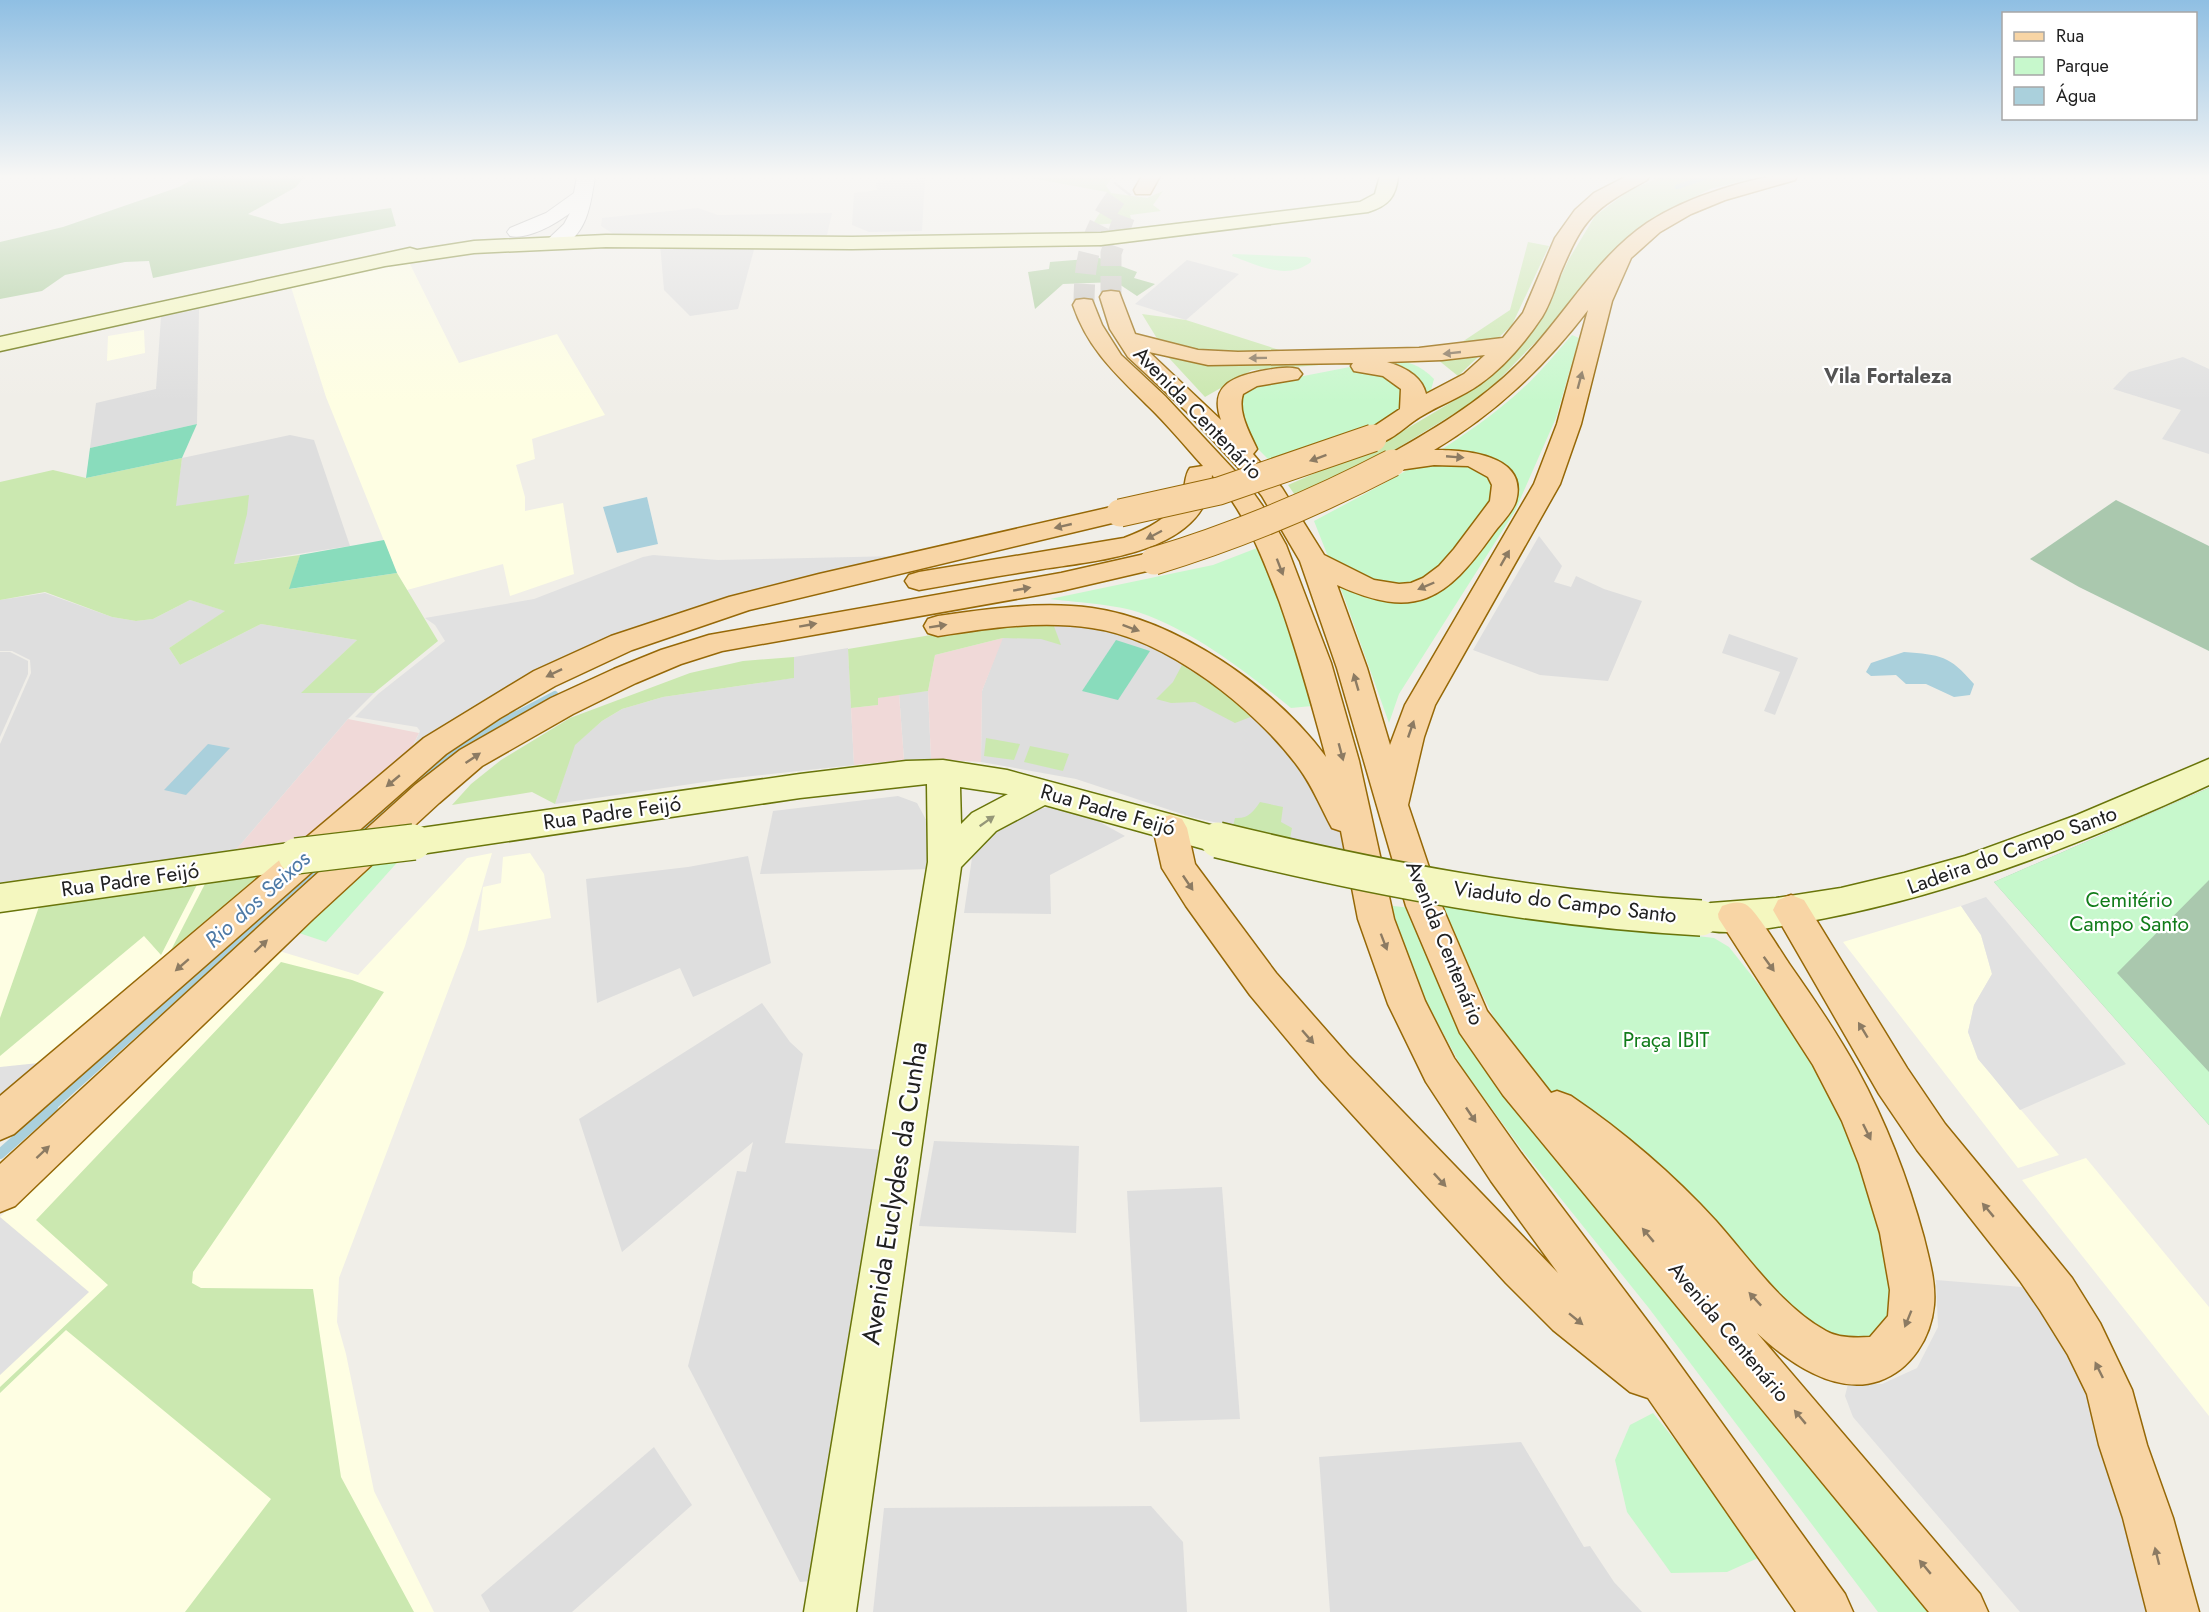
<svg xmlns="http://www.w3.org/2000/svg" width="2209" height="1612" font-family="Jost,sans-serif">
	<style>
		.residential { fill: #dedede }
		.commercial { fill: #f0d9d8 }
		.education { fill: #fefee3 }
		.grass { fill: #cbe8b0 }
		.forest { fill: #acce9e }
		.cemetery { fill: #aac8ae }
		.park { fill: #c7f8cc }
		.pitch { fill: #89dcbc }
		.parking { fill: #e1e1e1 }
		.water { fill: #aad0dc }
		.lines { fill: none; stroke-linecap: round; stroke-linejoin: round }
		.stream-far3 { stroke: #aad0dc; stroke-width: 4.5 }
		.stream-far2 { stroke: #aad0dc; stroke-width: 6 }
		.stream-far1 { stroke: #aad0dc; stroke-width: 8 }
		.stream { stroke: #aad0dc; stroke-width: 10 }
		.primary-tunnel { stroke: #c7c5c0; stroke-width: 21; stroke-dasharray: 21 10; stroke-linecap: butt }
		.tertiary-casing { stroke: #a5a5a5; stroke-width: 2 }
		.secondary-casing { stroke: #69750a; stroke-width: 3 }
		.primary-casing { stroke: #966807; stroke-width: 3 }
		.tertiary { fill: #fff; fill-rule: evenodd }
		.secondary { fill: #f4f7bf; fill-rule: evenodd }
		.primary { fill: #f8d5a5; fill-rule: evenodd }
		.secondary-bridge-casing { stroke: #69750a; stroke-width: 38; stroke-linecap: butt }
		.primary-bridge-casing { stroke: #966807; stroke-width: 29; stroke-linecap: butt }
		.secondary-bridge { stroke: #f4f7bf; stroke-width: 35 }
		.primary-bridge { stroke: #f8d5a5; stroke-width: 27 }
		.oneway { fill: #8c7b63 }
		.oneway2 { fill: #959778 }
		.labels { text-anchor: middle; dominant-baseline: central; stroke-width: 4.5; stroke-linejoin: round; paint-order: stroke }
		.far-quarter-label { font-size: 20px; font-weight: bold; fill: #545454; stroke: #fff }
		.street-label { font-size: 21px; fill: #212121; stroke: #fff }
		.park-label { font-size: 21px; fill: #117c1a; stroke: #fff }
		.water-label { font-size: 22px; font-style: italic; fill: #4d79a5; stroke: #fff }
		.near-street-label { font-size: 26px; fill: #212121; stroke: #fff }
	</style>
	<rect width="100%" height="100%" fill="#f0eee8"/>
	<!-- residential -->
	<g class="residential">
		<polygon points="925,178 922,231 869,232 852,225 854,193 877,190 876,182"/>
		<polygon points="660,244 755,246 738,309 690,316 664,290"/>
		<polygon points="1187,260 1239,274 1186,320 1135,304"/>
		<polygon points="199,309 197,424 90,448 96,403 156,389 161,317"/>
		<polygon points="290,435 314,440 350,546 233,564 175,507 182,458"/>
		<polygon points="1539,536 1562,566 1554,582 1571,587 1576,576 1604,589 1642,601 1608,681 1540,675 1473,650"/>
		<polygon points="45,593 112,617 136,621 153,619 190,600 226,611 169,648 180,665 261,624 357,640 302,693 374,693 348,719 223,865 0,897 0,744 31,673 30,660 12,651 0,651 0,600"/>
		<polygon points="1032,621 1118,630 1205,673 1312,769 1352,853 1191,817 1076,779 981,762 982,691 1008,622"/>
		<polygon points="1729,634 1798,658 1775,715 1764,711 1780,672 1722,653"/>
		<polygon points="848,648 854,765 725,779 555,804 574,745 602,721 622,709 663,697 793,678 794,657"/>
		<polygon points="0,652 10,652 28,661 28,674 0,737"/>
		<polygon points="928,691 931,759 904,760 899,694"/>
		<polygon points="898,796 917,803 931,829 930,869 760,874 773,811"/>
		<polygon points="1055,805 1089,816 1125,836 1050,875 1051,914 964,913 973,851 994,826 1023,814"/>
		<polygon points="748,856 771,963 693,997 680,968 597,1003 586,879 688,867"/>
		<polygon points="762,1003 790,1042 803,1054 785,1143 885,1150 821,1580 800,1582 688,1366 737,1171 746,1172 753,1142 622,1252 579,1119"/>
		<polygon points="934,1141 1079,1146 1076,1233 919,1226"/>
		<polygon points="1222,1187 1240,1419 1140,1422 1127,1191"/>
		<polygon points="1521,1442 1584,1547 1590,1546 1614,1582 1642,1612 1330,1612 1319,1457"/>
		<polygon points="654,1447 692,1505 572,1612 490,1612 481,1595"/>
		<polygon points="1151,1506 1183,1542 1187,1612 873,1612 884,1508"/>
	</g>
	<!-- commercial -->
	<g class="commercial">
		<polygon points="1003,638 982,691 981,762 931,759 928,691 935,655"/>
		<polygon points="899,694 904,760 854,765 851,708 878,705 878,698"/>
		<polygon points="348,719 419,733 399,774 369,800 341,808 282,857 223,865"/>
	</g>
	<!-- education -->
	<g class="education">
		<polygon points="409,262 459,363 557,334 605,415 532,439 535,459 516,465 525,497 525,511 563,503 574,574 510,596 503,564 407,590 397,573 326,397 291,287"/>
		<polygon points="144,330 145,353 107,361 108,336"/>
		<polygon points="492,853 465,946 339,1278 337,1322 346,1354 374,1491 434,1612 0,1612 0,1217 276,950 358,975 467,858"/>
		<polygon points="530,853 544,874 551,918 478,931 483,887 501,883 503,857"/>
		<polygon points="299,860 0,1108 0,902"/>
		<polygon points="1961,906 1981,935 1992,974 1974,1005 1968,1032 1978,1059 2059,1155 2018,1168 1843,942"/>
		<polygon points="2086,1158 2209,1307 2209,1416 2022,1180"/>
	</g>
	<!-- grass -->
	<g class="grass">
		<polygon points="1019,176 1113,176 1106,186 1111,193 1147,198 1163,191 1153,205 1161,211 1130,215 1132,222 1092,225 1109,199 1107,192"/>
		<polygon points="1663,176 1762,176 1710,189 1675,207 1621,243 1553,324 1483,396 1396,449 1297,498 1288,485 1381,444 1472,390 1540,321 1569,259 1595,216 1630,190"/>
		<polygon points="1528,242 1549,246 1512,325 1458,376 1427,351 1462,342 1510,310"/>
		<polygon points="1142,314 1186,320 1317,362 1347,363 1252,370 1205,397 1169,358"/>
		<polygon points="182,458 176,506 249,495 247,514 234,564 300,555 290,589 397,573 438,641 374,693 301,693 357,640 261,624 180,665 169,648 225,611 190,600 153,619 136,621 112,617 45,592 0,600 0,482 53,470 86,478"/>
		<polygon points="1052,621 1061,645 1041,639 1003,638 935,655 928,691 878,698 878,705 851,708 848,649 1008,622"/>
		<polygon points="794,657 794,678 663,697 622,709 602,721 575,745 555,804 532,792 452,805 471,784 501,760 570,718 690,673 743,661"/>
		<polygon points="1182,665 1225,693 1253,716 1235,723 1195,702 1171,703 1156,699 1173,682"/>
		<polygon points="986,738 1020,744 1014,760 984,756"/>
		<polygon points="1030,746 1069,754 1063,771 1024,762"/>
		<path d="M1260 802 1283 807 1281 822 1292 828 1290 839 1233 826 1235 818C1248 819 1253 812 1260 802Z"/>
		<polygon points="290,863 168,956 209,876"/>
		<polygon points="201,877 161,955 144,936 0,1056 0,1018 41,901"/>
		<polygon points="281,962 352,980 384,992 193,1272 192,1283 201,1288 313,1289 341,1477 414,1612 185,1612 271,1499 66,1330 0,1393 0,1387 108,1285 36,1220"/>
	</g>
	<!-- forest -->
	<g class="forest">
		<polygon points="198,176 305,176 296,187 248,214 281,224 391,208 396,226 153,278 149,261 125,262 65,275 42,291 0,299 0,242 63,227 179,187"/>
		<polygon points="1099,258 1137,272 1134,278 1155,284 1137,296 1116,282 1063,284 1035,309 1028,272 1049,269 1050,262"/>
	</g>
	<!-- cemetery -->
	<g class="cemetery">
		<polygon points="2116,500 2209,546 2209,651 2079,587 2030,559"/>
		<polygon points="2209,788 2209,1125 1994,882"/>
	</g>
	<!-- park -->
	<g class="park">
		<path d="M1233 254 1307 257 1311 259V262C1286 281 1258 265 1232 256Z"/>
		<path d="M1572 335 1579 338 1556 418 1515 511 1399 694 1389 723 1344 597 1314 521C1385 483 1462 444 1522 389 1540 373 1556 353 1572 335Z"/>
		<path d="M1386 360C1406 360 1421 365 1434 379L1431 390 1367 431 1274 465 1252 443 1235 405 1245 394 1262 384Z"/>
		<path d="M1257 548 1275 589 1312 706 1291 708C1247 673 1202 637 1149 616 1121 604 1081 603 1050 599L1213 565Z"/>
		<polygon points="2209,788 2209,880 2117,973 2209,1072 2209,1125 1994,882"/>
		<polygon points="371,855 402,857 326,942 299,933"/>
		<polygon points="1385,905 1411,908 1467,1030 1945,1612 1878,1612 1648,1307 1525,1154 1462,1068 1428,1005"/>
		<polygon points="1437,905 1714,938 1729,947 1798,1034 1836,1104 1893,1262 1894,1314 1867,1360 1826,1344 1529,1087"/>
		<polygon points="1653,1413 1767,1554 1727,1572 1671,1573 1627,1512 1615,1460 1630,1425"/>
	</g>
	<!-- pitch -->
	<g class="pitch">
		<polygon points="197,424 182,458 86,478 90,448"/>
		<polygon points="384,540 397,573 289,589 300,555"/>
		<polygon points="1116,640 1150,651 1118,700 1082,691"/>
	</g>
	<!-- parking -->
	<g class="parking">
		<polygon points="698,208 718,215 832,213 827,235 615,235 601,226 602,218"/>
		<polygon points="2183,357 2209,369 2209,454 2162,439 2181,410 2113,389 2129,372"/>
		<polygon points="653,555 718,560 899,556 695,615 411,751 420,731 417,727 355,717 378,694 445,641 435,625 425,618 534,599 643,557"/>
		<polygon points="1986,897 2126,1064 2020,1110 1989,1072 1978,1059 1968,1032 1974,1005 1992,974 1981,935 1961,906"/>
		<polygon points="58,1061 0,1108 0,1067"/>
		<polygon points="0,1217 89,1292 0,1375"/>
		<polygon points="1936,1280 2022,1287 2060,1319 2083,1376 2165,1612 2020,1612 1853,1417 1845,1396 1848,1384 1882,1384 1917,1368 1938,1327"/>
	</g>
	<!-- water -->
	<g class="water">
		<polygon points="647,497 658,544 617,553 603,507"/>
		<path d="M1904 652C1941 655 1949 655 1974 684L1970 695 1954 697 1926 684H1906L1896 675 1871 676 1866 672 1871 663Z"/>
		<polygon points="208,744 230,748 186,795 164,790"/>
	</g>
	<g class="lines">
		<!-- stream-far3 -->
		<polyline class="stream-far3" points="1677,187 1709,176"/>
		<!-- stream-far2 -->
		<polyline class="stream-far2" points="513,716 555,694"/>
		<!-- stream-far1 -->
		<g class="stream-far1">
			<polyline points="354,836 465,742 516,715"/>
			<polyline points="51,1108 320,866"/>
		</g>
		<!-- stream -->
		<polyline class="stream" points="0,1154 53,1107"/>
		<!-- primary-tunnel -->
		<g class="primary-tunnel">
			<polyline points="1111,297 1111,253 1126,212"/>
			<path d="M1084 305C1084 255 1092 228 1123 188"/>
		</g>
		<defs>
			<path id="tertiary" d="M577 176H595C591 203 587 240 555 248L548 246 545 242 564 224 570 213C556 224 528 240 510 236L507 232 510 228 546 213 574 193Z"/>
			<g id="secondary">
				<path d="M1380 176H1398C1396 197 1388 206 1368 212L1101 245 852 249 606 247 474 253 385 266 0 351V337L410 248 417 250 474 241 606 235 852 237 1101 233 1360 202 1375 194Z"/>
				<path d="M2209 759V785C2075 847 1939 900 1793 924 1766 929 1724 937 1698 928L1693 918 1698 908 1711 903 1776 898 1841 888 1904 873 1965 856 2077 815Z"/>
				<path d="M943 760 1007 770 1218 827 1230 831 1235 840 1230 849 1218 853 1045 805 996 831 961 867 856 1612H804L928 862 927 784 800 798 414 855 402 851 397 842 402 833 414 829 800 774 906 761ZM960 787 1007 794H1008L972 813 961 824Z"/>
				<polygon points="296,842 308,846 313,856 308,866 296,870 0,912 0,884"/>
			</g>
			<g id="primary">
				<polygon points="1142,176 1160,176 1150,194 1136,194 1134,190"/>
				<path d="M1627 176H1649L1647 180C1593 209 1584 217 1560 274 1555 288 1550 304 1542 317 1526 341 1504 367 1480 384 1462 397 1439 405 1420 417 1403 427 1386 449 1364 443L1361 438 1364 433 1400 409 1401 389 1383 376 1354 371 1351 366 1353 363 1208 365 1149 352 1221 420C1209 386 1232 377 1261 371 1273 369 1286 366 1298 369L1302 374 1298 379 1257 386 1243 394C1237 412 1250 433 1257 449L1253 454 1282 488 1324 555 1374 580 1399 584 1411 583 1423 578 1439 566 1454 549 1490 501 1492 485 1488 477 1468 466 1434 465 1392 471 1383 468 1379 463 1383 458C1431 431 1479 403 1518 364 1563 319 1594 259 1647 223 1670 208 1696 197 1722 189 1747 181 1771 174 1797 176L1795 180 1725 200 1691 214 1660 232 1631 258 1612 301 1581 424 1560 484 1435 705 1424 737 1408 805 1442 906 1487 1011 1551 1093 1557 1091 1571 1096C1624 1132 1673 1174 1716 1221 1750 1259 1781 1306 1826 1331 1838 1338 1856 1338 1870 1337L1888 1316 1890 1290 1880 1233 1859 1164 1842 1121 1813 1065 1717 916 1722 906C1731 903 1740 900 1748 906 1759 915 1781 952 1790 965 1814 999 1837 1033 1857 1069 1886 1122 1908 1179 1924 1238 1929 1259 1936 1282 1934 1305 1931 1338 1911 1370 1879 1381 1835 1396 1787 1361 1757 1333L1980 1594 1988 1612H1929L1503 1095 1460 1033 1406 906 1337 668 1300 561 1262 496 1247 477 1187 412 1128 357 1110 329 1100 297 1103 292 1111 291 1119 292 1135 334 1198 350 1238 352 1419 348 1503 338 1523 313 1555 238 1575 210 1594 193ZM1588 310 1557 424 1534 484 1405 705 1390 745 1367 668 1337 585C1416 621 1446 600 1493 534 1500 524 1513 512 1516 501 1529 454 1464 450 1434 450 1496 413 1544 367 1588 310ZM1485 355 1464 374 1426 394C1422 376 1404 367 1387 362L1442 360Z"/>
				<path d="M1084 299 1092 300 1102 325 1121 355 1165 396 1247 484 1269 515 1286 545 1331 663 1359 761 1394 919 1425 1001 1454 1058 1521 1153 1664 1343 1845 1594 1853 1612H1796L1648 1398 1630 1392 1553 1330 1506 1283 1320 1079 1250 995 1186 906 1162 868 1153 828 1158 819 1170 815 1182 819 1187 828 1195 864 1276 973 1348 1055 1558 1273 1491 1181 1426 1082 1388 1004 1358 919 1341 831 1332 828C1321 808 1313 787 1299 768 1256 709 1166 638 1092 628 1041 620 988 628 938 636L928 633 924 626 928 619 938 616C988 609 1041 601 1092 608 1178 620 1275 688 1326 757 1312 705 1298 654 1280 603 1262 556 1246 513 1212 475 1208 555 1095 560 1037 570 997 576 958 583 919 590L909 587 905 581 909 575 919 572 1124 538C1145 530 1172 518 1182 495 1186 486 1184 476 1190 468L1203 466C1185 446 1167 424 1147 405 1115 373 1088 349 1073 305L1076 300Z"/>
				<polygon points="1120,505 1129,507 1133,513 1129,519 749,610 632,650 555,686 500,718 446,754 14,1134 0,1140 0,1096 424,738 534,671 611,636 729,597 819,574"/>
				<polygon points="1154,552 1164,555 1168,561 1164,567 1061,591 722,651 681,664 636,683 573,714 482,766 439,803 313,919 15,1206 0,1212 0,1164 289,899 415,785 460,750 551,698 614,669 661,650 709,635 1061,573"/>
				<polygon points="1791,895 1804,900 1907,1068 1945,1124 2050,1251 2072,1278 2100,1323 2132,1390 2147,1445 2173,1518 2199,1612 2147,1612 2123,1518 2099,1445 2087,1394 2068,1355 2040,1310 2020,1281 1917,1150 1879,1094 1773,910 1778,900"/>
			</g>
		</defs>
		<!-- tertiary casing -->
		<use href="#tertiary" class="tertiary-casing"/>
		<!-- secondary casing -->
		<use href="#secondary" class="secondary-casing"/>
		<!-- primary casing -->
		<use href="#primary" class="primary-casing"/>
		<!-- tertiary -->
		<use href="#tertiary" class="tertiary"/>
		<!-- secondary -->
		<use href="#secondary" class="secondary"/>
		<!-- primary -->
		<use href="#primary" class="primary"/>
		<defs>
			<g id="secondary-bridge">
				<path d="M1218 840C1378 879 1537 909 1701 918"/>
				<polyline points="296,856 414,842"/>
			</g>
			<g id="primary-bridge">
				<polyline points="1120,513 1219,491 1373,438"/>
				<path d="M1154 561C1237 536 1315 503 1392 463"/>
			</g>
		</defs>
		<!-- secondary-bridge casing -->
		<use href="#secondary-bridge" class="secondary-bridge-casing"/>
		<!-- primary-bridge casing -->
		<use href="#primary-bridge" class="primary-bridge-casing"/>
		<!-- secondary-bridge -->
		<use href="#secondary-bridge" class="secondary-bridge"/>
		<!-- primary-bridge -->
		<use href="#primary-bridge" class="primary-bridge"/>
	</g>
	<!-- one-way arrows -->
	<defs><path id="oneway-solid" d="M-6-.8H1V-3.2L6.5 0L1 3.2V.8H-6Z" transform="scale(1.5)"/></defs>
	<g class="oneway">
		<use href="#oneway-solid" transform="translate(1452 353) rotate(174)"/>
		<use href="#oneway-solid" transform="translate(1258 358) rotate(179)"/>
		<use href="#oneway-solid" transform="translate(1580 380) rotate(-75)"/>
		<use href="#oneway-solid" transform="translate(1455 457) rotate(5)"/>
		<use href="#oneway-solid" transform="translate(1318 458) rotate(160)"/>
		<use href="#oneway-solid" transform="translate(1063 526) rotate(167)"/>
		<use href="#oneway-solid" transform="translate(1154 535) rotate(152)"/>
		<use href="#oneway-solid" transform="translate(1505 558) rotate(-60)"/>
		<use href="#oneway-solid" transform="translate(1280 567) rotate(69)"/>
		<use href="#oneway-solid" transform="translate(1426 586) rotate(157)"/>
		<use href="#oneway-solid" transform="translate(1022 589) rotate(-10)"/>
		<use href="#oneway-solid" transform="translate(808 625) rotate(-10)"/>
		<use href="#oneway-solid" transform="translate(938 626) rotate(-9)"/>
		<use href="#oneway-solid" transform="translate(1131 628) rotate(20)"/>
		<use href="#oneway-solid" transform="translate(554 673) rotate(154)"/>
		<use href="#oneway-solid" transform="translate(1356 682) rotate(-106)"/>
		<use href="#oneway-solid" transform="translate(1411 729) rotate(-71)"/>
		<use href="#oneway-solid" transform="translate(1341 752) rotate(75)"/>
		<use href="#oneway-solid" transform="translate(473 758) rotate(-34)"/>
		<use href="#oneway-solid" transform="translate(393 781) rotate(140)"/>
		<use href="#oneway-solid" transform="translate(1188 883) rotate(56)"/>
		<use href="#oneway-solid" transform="translate(1384 942) rotate(69)"/>
		<use href="#oneway-solid" transform="translate(261 946) rotate(-43)"/>
		<use href="#oneway-solid" transform="translate(1769 964) rotate(54)"/>
		<use href="#oneway-solid" transform="translate(182 965) rotate(139)"/>
		<use href="#oneway-solid" transform="translate(1863 1030) rotate(-121)"/>
		<use href="#oneway-solid" transform="translate(1308 1037) rotate(49)"/>
		<use href="#oneway-solid" transform="translate(1471 1115) rotate(56)"/>
		<use href="#oneway-solid" transform="translate(1867 1132) rotate(64)"/>
		<use href="#oneway-solid" transform="translate(43 1152) rotate(-43)"/>
		<use href="#oneway-solid" transform="translate(1440 1180) rotate(47)"/>
		<use href="#oneway-solid" transform="translate(1988 1210) rotate(-130)"/>
		<use href="#oneway-solid" transform="translate(1648 1235) rotate(-130)"/>
		<use href="#oneway-solid" transform="translate(1755 1299) rotate(-133)"/>
		<use href="#oneway-solid" transform="translate(1576 1319) rotate(39)"/>
		<use href="#oneway-solid" transform="translate(1908 1319) rotate(112)"/>
		<use href="#oneway-solid" transform="translate(2099 1370) rotate(-116)"/>
		<use href="#oneway-solid" transform="translate(1800 1417) rotate(-130)"/>
		<use href="#oneway-solid" transform="translate(2157 1556) rotate(-104)"/>
		<use href="#oneway-solid" transform="translate(1925 1567) rotate(-130)"/>
	</g>
	<use class="oneway2" href="#oneway-solid" transform="translate(987 821) rotate(-35)"/>
	<!-- sky -->
	<linearGradient id="sky" x2="0" y2="1"><stop stop-color="#8fbfe3"/><stop offset="0.44" stop-color="#f8f7f5"/><stop offset="1" stop-color="#f8f7f5" stop-opacity="0"/></linearGradient>
	<rect width="2209" height="401" fill="url(#sky)"/>
	<g class="labels">
		<!-- far-quarter labels -->
		<g class="far-quarter-label">
			<text x="1888" y="376">Vila Fortaleza</text>
		</g>
		<!-- street labels -->
		<g class="street-label">
			<text transform="translate(1198 413) rotate(46)">Avenida Centenário</text>
			<text transform="translate(1108 810) rotate(16)">Rua Padre Feijó</text>
			<text transform="translate(612 813) rotate(-8)">Rua Padre Feijó</text>
			<text transform="translate(2012 850) rotate(-20)">Ladeira do Campo Santo</text>
			<text transform="translate(130 880) rotate(-8)">Rua Padre Feijó</text>
			<text transform="translate(1565 902) rotate(7)">Viaduto do Campo Santo</text>
			<text transform="translate(1445 943) rotate(68)">Avenida Centenário</text>
			<text transform="translate(1729 1332) rotate(50)">Avenida Centenário</text>
		</g>
		<!-- park labels -->
		<g class="park-label">
			<text x="2129" y="900">Cemitério<tspan x="2129" dy="24">Campo Santo</tspan></text>
			<text x="1666" y="1040">Praça IBIT</text>
		</g>
		<!-- water labels -->
		<g class="water-label">
			<text transform="translate(257 899) rotate(-42)">Rio dos Seixos</text>
		</g>
		<!-- near-street labels -->
		<g class="near-street-label">
			<text transform="translate(894 1193) rotate(-81)">Avenida Euclydes da Cunha</text>
		</g>
	</g>
	<!-- legend -->
	<rect x="2002" y="12" width="195" height="108" fill="#ffffff" stroke="#a6a6a6" stroke-width="1.5"/>
	<rect x="2014" y="32" width="30" height="9" fill="#f8d5a5" stroke="#a6a6a6" stroke-width="1.5"/>
	<text x="2056" y="42" font-size="18" fill="#212121">Rua</text>
	<rect x="2014" y="57" width="30" height="18" fill="#c7f8cc" stroke="#a6a6a6" stroke-width="1.5"/>
	<text x="2056" y="72" font-size="18" fill="#212121">Parque</text>
	<rect x="2014" y="87" width="30" height="18" fill="#aad0dc" stroke="#a6a6a6" stroke-width="1.5"/>
	<text x="2056" y="102" font-size="18" fill="#212121">Água</text>
</svg>
